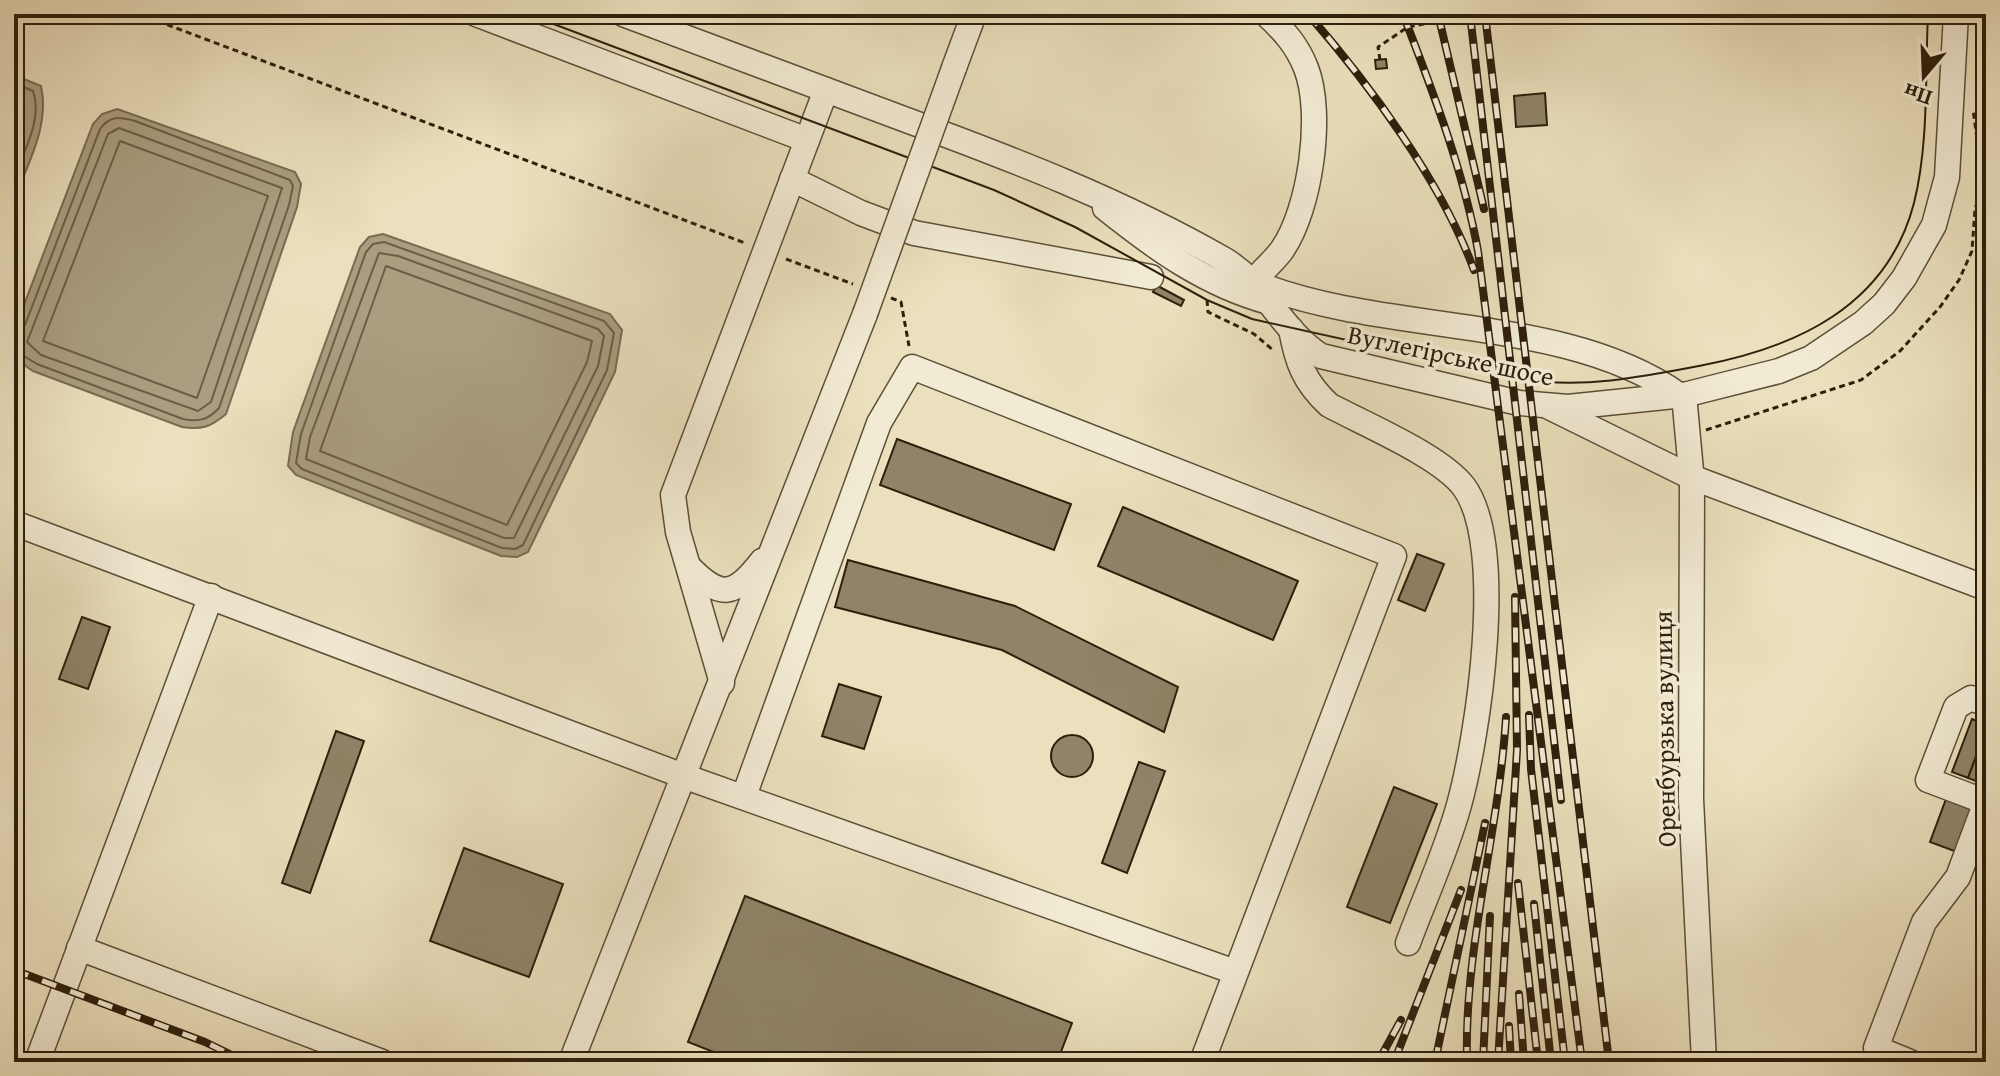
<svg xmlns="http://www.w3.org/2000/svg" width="2000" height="1076" font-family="'Gentium Book Plus',serif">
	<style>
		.water { fill: #aa9e81; stroke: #786b52; stroke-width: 2 }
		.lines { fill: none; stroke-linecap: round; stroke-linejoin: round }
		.shore { stroke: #6c5e46; stroke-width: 2 }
		.building { fill: #908368; stroke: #2d1f0c; stroke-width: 2 }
		.minor-casing { stroke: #5c4f38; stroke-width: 27 }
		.path { stroke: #2d1f0c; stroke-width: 3; stroke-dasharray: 6 4; stroke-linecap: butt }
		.minor { stroke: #f2ebd4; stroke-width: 24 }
		.tram { stroke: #2d1f0c; stroke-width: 2 }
		.rail-casing { stroke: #2d1f0c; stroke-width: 8 }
		.rail { stroke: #f2ebd4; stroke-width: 5; stroke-dasharray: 15; stroke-linecap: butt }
		.minor-bridge-casing { stroke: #5c4f38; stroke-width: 27; stroke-linecap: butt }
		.minor-bridge { stroke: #f2ebd4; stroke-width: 24 }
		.labels { text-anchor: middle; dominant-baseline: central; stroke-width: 7; stroke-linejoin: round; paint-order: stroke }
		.street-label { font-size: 26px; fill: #2d1f0c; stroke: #f2ebd4 }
	</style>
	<rect width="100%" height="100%" fill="#ebe0bd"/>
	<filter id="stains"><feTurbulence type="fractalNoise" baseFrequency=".0025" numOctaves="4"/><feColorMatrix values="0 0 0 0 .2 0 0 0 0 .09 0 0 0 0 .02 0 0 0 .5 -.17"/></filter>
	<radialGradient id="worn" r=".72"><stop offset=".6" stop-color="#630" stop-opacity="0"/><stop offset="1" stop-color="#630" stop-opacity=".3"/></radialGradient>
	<!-- water -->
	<g class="water">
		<path d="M14 75 41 86C50 125 28 163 14 200Z"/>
		<path d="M117 109 295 172 301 184 297 207 226 414C211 427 201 430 182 427L33 371C7 356 13 335 22 310L93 124 102 114Z"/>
		<polygon points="383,234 610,314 622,330 615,372 528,552 517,557 501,556 296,475 288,466 293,432 360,247 369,237"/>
	</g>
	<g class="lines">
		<!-- shore -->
		<g class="shore">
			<path d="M14 83 33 91C43 119 24 151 14 177"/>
			<polygon points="119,128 282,188 211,402 198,411 41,355 27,342 108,134"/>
			<polygon points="120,141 268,196 197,398 43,341"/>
			<polygon points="384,242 604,321 614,333 607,370 523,545 515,549 502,548 302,469 296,463 301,434 366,252 373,244"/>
			<polygon points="379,253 398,256 598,329 604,336 598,366 514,538 504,538 306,459 310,437"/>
			<polygon points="386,266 592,341 587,362 507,525 320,451"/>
			<path d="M14 331 25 325 100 129C110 115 120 117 135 121L290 180 293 186 289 205 219 408C208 420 199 422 183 419L37 364 14 350"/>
		</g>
	</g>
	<!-- building -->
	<g class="building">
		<polygon points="1386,59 1387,68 1376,69 1375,60"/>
		<polygon points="1545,93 1547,125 1516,127 1514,96"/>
		<polygon points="1156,285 1184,300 1181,306 1153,292"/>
		<polygon points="897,439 1071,504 1054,550 880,485"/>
		<polygon points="1123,507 1298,581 1273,640 1098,566"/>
		<polygon points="1417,554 1444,564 1425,611 1398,600"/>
		<polygon points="848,560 1015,606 1178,687 1164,732 1002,650 835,607"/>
		<polygon points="82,617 110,627 88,689 59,679"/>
		<polygon points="839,684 881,697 864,749 822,736"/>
		<polygon points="1972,719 1986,725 1986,739 1983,738 1968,778 1952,772"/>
		<polygon points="336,731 364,741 310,893 282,883"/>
		<circle cx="1072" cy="756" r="21"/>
		<polygon points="1983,738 1986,739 1986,785 1968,778"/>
		<polygon points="1139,762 1165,771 1127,873 1102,863"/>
		<polygon points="1394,787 1437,804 1390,923 1347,907"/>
		<polygon points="1946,799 1973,810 1957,852 1930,842"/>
		<polygon points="464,848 563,884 529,977 430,941"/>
		<polygon points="745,896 1072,1023 1057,1062 739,1062 688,1042"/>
	</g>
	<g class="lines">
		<defs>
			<g id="minor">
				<polyline points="476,14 807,140"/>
				<path d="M623 14C716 49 808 83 901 118 1012 159 1120 200 1223 259 1265 283 1281 331 1321 356L1519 403 1568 407 1684 395 1779 371 1811 358 1863 323 1884 304 1904 278 1934 225 1947 177 1956 14"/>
				<path d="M1266 14C1284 31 1297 45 1306 68 1324 114 1310 210 1282 250 1274 261 1262 271 1253 282 1384 336 1562 313 1679 395"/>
				<polyline points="954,68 974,14"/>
				<polyline points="792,179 861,213 914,233 1151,277"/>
				<path d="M1105 208C1155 248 1206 285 1269 302"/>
				<path d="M1291 329C1297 362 1304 382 1329 405 1364 424 1441 456 1464 487 1507 546 1478 736 1459 805 1446 852 1425 897 1408 943"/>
				<polyline points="1684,395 1692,482 1691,799 1704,1062"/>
				<polyline points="1549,407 1691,477 1986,588"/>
				<polyline points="14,523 686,777 1235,972"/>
				<path d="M689 567C721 600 735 596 762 561"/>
				<polyline points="722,683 678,532 673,495 826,90"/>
				<polyline points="1986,704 1971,698 1956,707 1928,780 1986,802"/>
				<polyline points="744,796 879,423 912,367 1394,556 1202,1062"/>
				<polyline points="79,948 382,1062"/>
				<polyline points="37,1062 211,596"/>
				<polyline points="571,1062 865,314"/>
				<polyline points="1910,1062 1876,1048 1924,922 1958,877 1986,802"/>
			</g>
		</defs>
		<!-- minor casing -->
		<use href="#minor" class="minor-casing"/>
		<!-- path -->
		<g class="path">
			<polyline points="139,14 745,243"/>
			<polyline points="1380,60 1378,47 1408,27 1449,19 1448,14"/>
			<polyline points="786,259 853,284"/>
			<polyline points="891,298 901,302 909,346"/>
			<polyline points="1207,300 1208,312 1254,334 1273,350"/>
			<polyline points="1706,430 1861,380 1900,351 1940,307 1959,280 1972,251 1975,209 1983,185 1973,109"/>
		</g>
		<!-- minor -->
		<use href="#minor" class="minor"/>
		<!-- tram -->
		<path class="tram" d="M527 14 994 190 1075 227 1207 300 1252 319 1523 379C1580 389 1642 377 1699 366 1795 348 1887 307 1914 203 1929 143 1925 75 1928 14"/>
		<defs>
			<g id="rail">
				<path d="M1308 14C1370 85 1441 181 1474 270"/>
				<path d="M1403 14C1433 92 1463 169 1478 251L1582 1062"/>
				<polyline points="1438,14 1484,209"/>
				<polyline points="1470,14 1561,800"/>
				<polyline points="1485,14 1609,1062"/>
				<polyline points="1529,715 1531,769 1565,1062"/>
				<polyline points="1518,883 1538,1062"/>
				<polyline points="1534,904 1551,1062"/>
				<polyline points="14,970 205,1042 246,1062"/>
				<polyline points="1519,994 1524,1062"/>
				<polyline points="1509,1026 1511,1062"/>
				<polyline points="1378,1062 1401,1020"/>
				<polyline points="1394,1062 1461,890"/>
				<polyline points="1435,1062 1485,823"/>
				<path d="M1467 1062C1464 946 1499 832 1506 717"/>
				<polyline points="1483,1062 1490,916"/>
				<polyline points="1498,1062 1517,750 1515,597"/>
			</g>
		</defs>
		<!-- rail casing -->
		<use href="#rail" class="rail-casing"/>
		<!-- rail -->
		<use href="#rail" class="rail"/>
		<defs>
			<polyline id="minor-bridge" points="865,314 954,68"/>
		</defs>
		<!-- minor-bridge casing -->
		<use href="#minor-bridge" class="minor-bridge-casing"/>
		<!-- minor-bridge -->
		<use href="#minor-bridge" class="minor-bridge"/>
	</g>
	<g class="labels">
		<!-- street labels -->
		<g class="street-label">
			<text transform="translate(1451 355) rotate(12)">Вуглегірське шосе</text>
			<text transform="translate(1664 729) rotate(-91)">Оренбурзька вулиця</text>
		</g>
	</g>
	<!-- margin -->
	<rect width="2000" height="1076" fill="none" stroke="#ebe0bd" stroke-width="48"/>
	<rect x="16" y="16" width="1968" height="1044" fill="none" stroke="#2d1f0c" stroke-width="4"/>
	<rect x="24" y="24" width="1952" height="1028" fill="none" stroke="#2d1f0c" stroke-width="2"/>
	<!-- north arrow -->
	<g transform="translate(1924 76) rotate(199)" stroke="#f2ebd4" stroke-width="6" paint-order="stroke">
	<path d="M0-6L14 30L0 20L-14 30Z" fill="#2d1f0c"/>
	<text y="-12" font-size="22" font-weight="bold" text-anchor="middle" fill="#2d1f0c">Пн</text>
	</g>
	<rect width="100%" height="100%" filter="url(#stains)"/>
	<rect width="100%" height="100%" fill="url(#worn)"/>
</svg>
